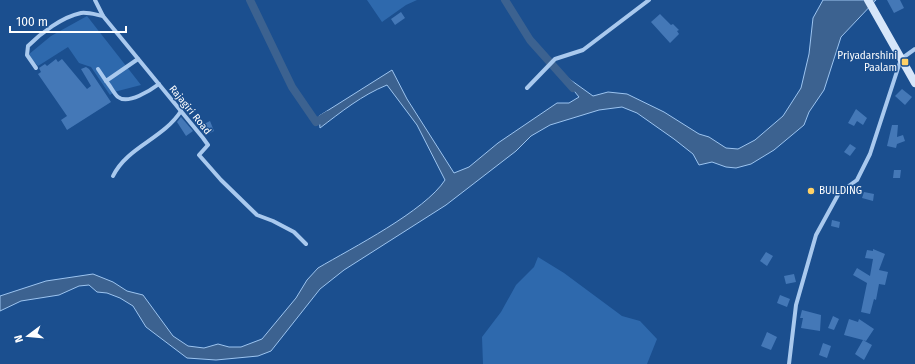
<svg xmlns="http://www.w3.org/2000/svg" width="915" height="364" font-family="'Fira Sans',sans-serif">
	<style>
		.green { fill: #2e69ad }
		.water { fill: #3c6290; stroke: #9cc4f0 }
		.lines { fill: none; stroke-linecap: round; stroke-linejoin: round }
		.canal { stroke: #3c6290; stroke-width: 8 }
		.building { fill: #4478b7 }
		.minor { stroke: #a9c9ee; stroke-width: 4 }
		.secondary { stroke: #d6e6fa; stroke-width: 8 }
		.poi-dot { fill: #ffd166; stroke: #1b4f8f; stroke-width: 1.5 }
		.labels { text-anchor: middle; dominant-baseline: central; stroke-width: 3; stroke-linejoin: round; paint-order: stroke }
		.poi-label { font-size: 10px; fill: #fff; stroke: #1b4f8f; text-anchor: end }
		.street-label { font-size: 10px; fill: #fff; stroke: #1b4f8f }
	</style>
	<rect width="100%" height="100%" fill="#1b4f8f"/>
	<!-- green -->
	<g class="green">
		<polygon points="367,0 417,0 406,5 382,22"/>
		<polygon points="87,16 141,85 114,92 110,95 91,67 79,63 68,47 38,66 28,55 51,36"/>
		<polygon points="538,257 564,273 622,316 640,321 657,339 647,364 483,364 482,337 501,312 516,285 534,267"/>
	</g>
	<!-- water -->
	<path class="water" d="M823 0H876L841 37 824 90 809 112 804 125 774 150 751 164 736 168 726 167 712 162 699 165 693 154 674 139 637 113 622 107 599 110 550 125 531 136 516 151 446 205 344 270 320 289 271 351 258 356 216 360 187 358 146 327 133 306 120 298 107 293 97 292 89 285 79 286 59 295 21 301 0 311V296L46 281 93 274 113 282 127 291 143 295 173 336 188 346 204 348 218 344 229 347H241L262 339 296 298 307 280 318 268C352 248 425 211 445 180L417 125 387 85C362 95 341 112 320 128L319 116 392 70 407 99 454 173 469 167 498 143 557 103H569L579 97 558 71 593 96 608 92 627 94 664 112 699 134 709 137 726 148 738 149 755 140 783 116 801 88 809 54 813 18Z"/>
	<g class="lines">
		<!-- canal -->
		<g class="canal">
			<polyline points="250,0 292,87 316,122 328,115"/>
			<polyline points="505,0 530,40 573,88"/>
		</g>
	</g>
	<!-- building -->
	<g class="building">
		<polygon points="887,0 900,0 904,8 894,13"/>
		<polygon points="401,12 405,18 395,25 391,19"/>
		<polygon points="660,14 671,25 673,24 679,30 677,31 679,34 670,43 651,22"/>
		<polygon points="56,59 58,62 62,59 87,89 91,86 81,69 86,67 89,69 111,102 67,130 61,120 67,116 38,74 41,72 39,68 45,64 47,66"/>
		<polygon points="902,89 912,97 905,105 895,96"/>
		<polygon points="856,109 867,118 863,125 857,121 854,126 848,123"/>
		<polygon points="181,117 193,131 186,136 177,122"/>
		<polygon points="210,121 214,131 208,134 204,124"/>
		<polygon points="892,125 898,125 897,137 903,135 905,141 897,144 896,148 887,146"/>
		<polygon points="850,144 856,148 850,156 844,152"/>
		<polygon points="894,170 901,170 900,178 893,178"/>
		<polygon points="810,186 816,191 813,195 807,192"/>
		<polygon points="864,192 874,194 873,201 862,198"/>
		<polygon points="832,220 840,222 839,228 831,226"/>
		<polygon points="873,249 885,254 879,270 888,272 885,285 879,284 876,300 874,299 870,314 861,312 867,283 853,275 857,268 870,276 873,259 865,258 867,250 873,251"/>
		<polygon points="766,252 773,256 767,266 760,261"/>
		<polygon points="794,274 796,282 786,284 784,276"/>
		<polygon points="780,295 790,299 787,307 777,303"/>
		<polygon points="802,310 821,315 820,331 801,328 803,318 800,318"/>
		<polygon points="833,316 839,319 834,330 828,328"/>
		<polygon points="849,319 858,322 859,319 874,329 866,341 863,340 872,345 864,360 855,354 863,340 844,335"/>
		<polygon points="767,332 777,337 771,350 761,346"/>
		<polygon points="823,343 831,346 827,358 819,355"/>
	</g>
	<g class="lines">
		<!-- minor -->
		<g class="minor">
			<polyline points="95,0 103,16 203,138 208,145 199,155 221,180 257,215 273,221 294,232 306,244"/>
			<path d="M36 68 27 55 28 46C41 33 62 17 81 13 88 12 97 15 103 16"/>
			<polyline points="98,69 106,81 138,59"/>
			<path d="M106 81C110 85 114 94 118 97 128 105 151 90 159 84"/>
			<polyline points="527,88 555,59 583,50 649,0"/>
			<path d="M113 176C127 147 163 139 181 111"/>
			<polyline points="789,364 796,305 816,235 839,193 857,180 870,154 901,59 915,49"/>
		</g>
		<!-- secondary -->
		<polyline class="secondary" points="868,0 915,83"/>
	</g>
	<!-- markers -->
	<g class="poi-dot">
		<rect x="901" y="58" width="8" height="8" rx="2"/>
		<circle cx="811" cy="191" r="4"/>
	</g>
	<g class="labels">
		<!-- poi labels -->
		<g class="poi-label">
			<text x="897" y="56">Priyadarshini<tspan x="897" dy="12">Paalam</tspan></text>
			<text x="819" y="191" text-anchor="start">BUILDING</text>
		</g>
		<!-- street labels -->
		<g class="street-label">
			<text transform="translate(190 110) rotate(51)">Rajagiri Road</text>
		</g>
	</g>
	<!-- north arrow -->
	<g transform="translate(28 336) rotate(254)" stroke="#1b4f8f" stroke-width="3" paint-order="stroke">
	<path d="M0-3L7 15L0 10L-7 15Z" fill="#ffffff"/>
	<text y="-6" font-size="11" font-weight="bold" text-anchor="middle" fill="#ffffff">N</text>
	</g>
	<!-- scale -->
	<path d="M10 26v6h116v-6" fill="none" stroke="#ffffff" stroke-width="2"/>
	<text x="16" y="26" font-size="12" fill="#ffffff" stroke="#1b4f8f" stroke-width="3" paint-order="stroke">100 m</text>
</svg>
